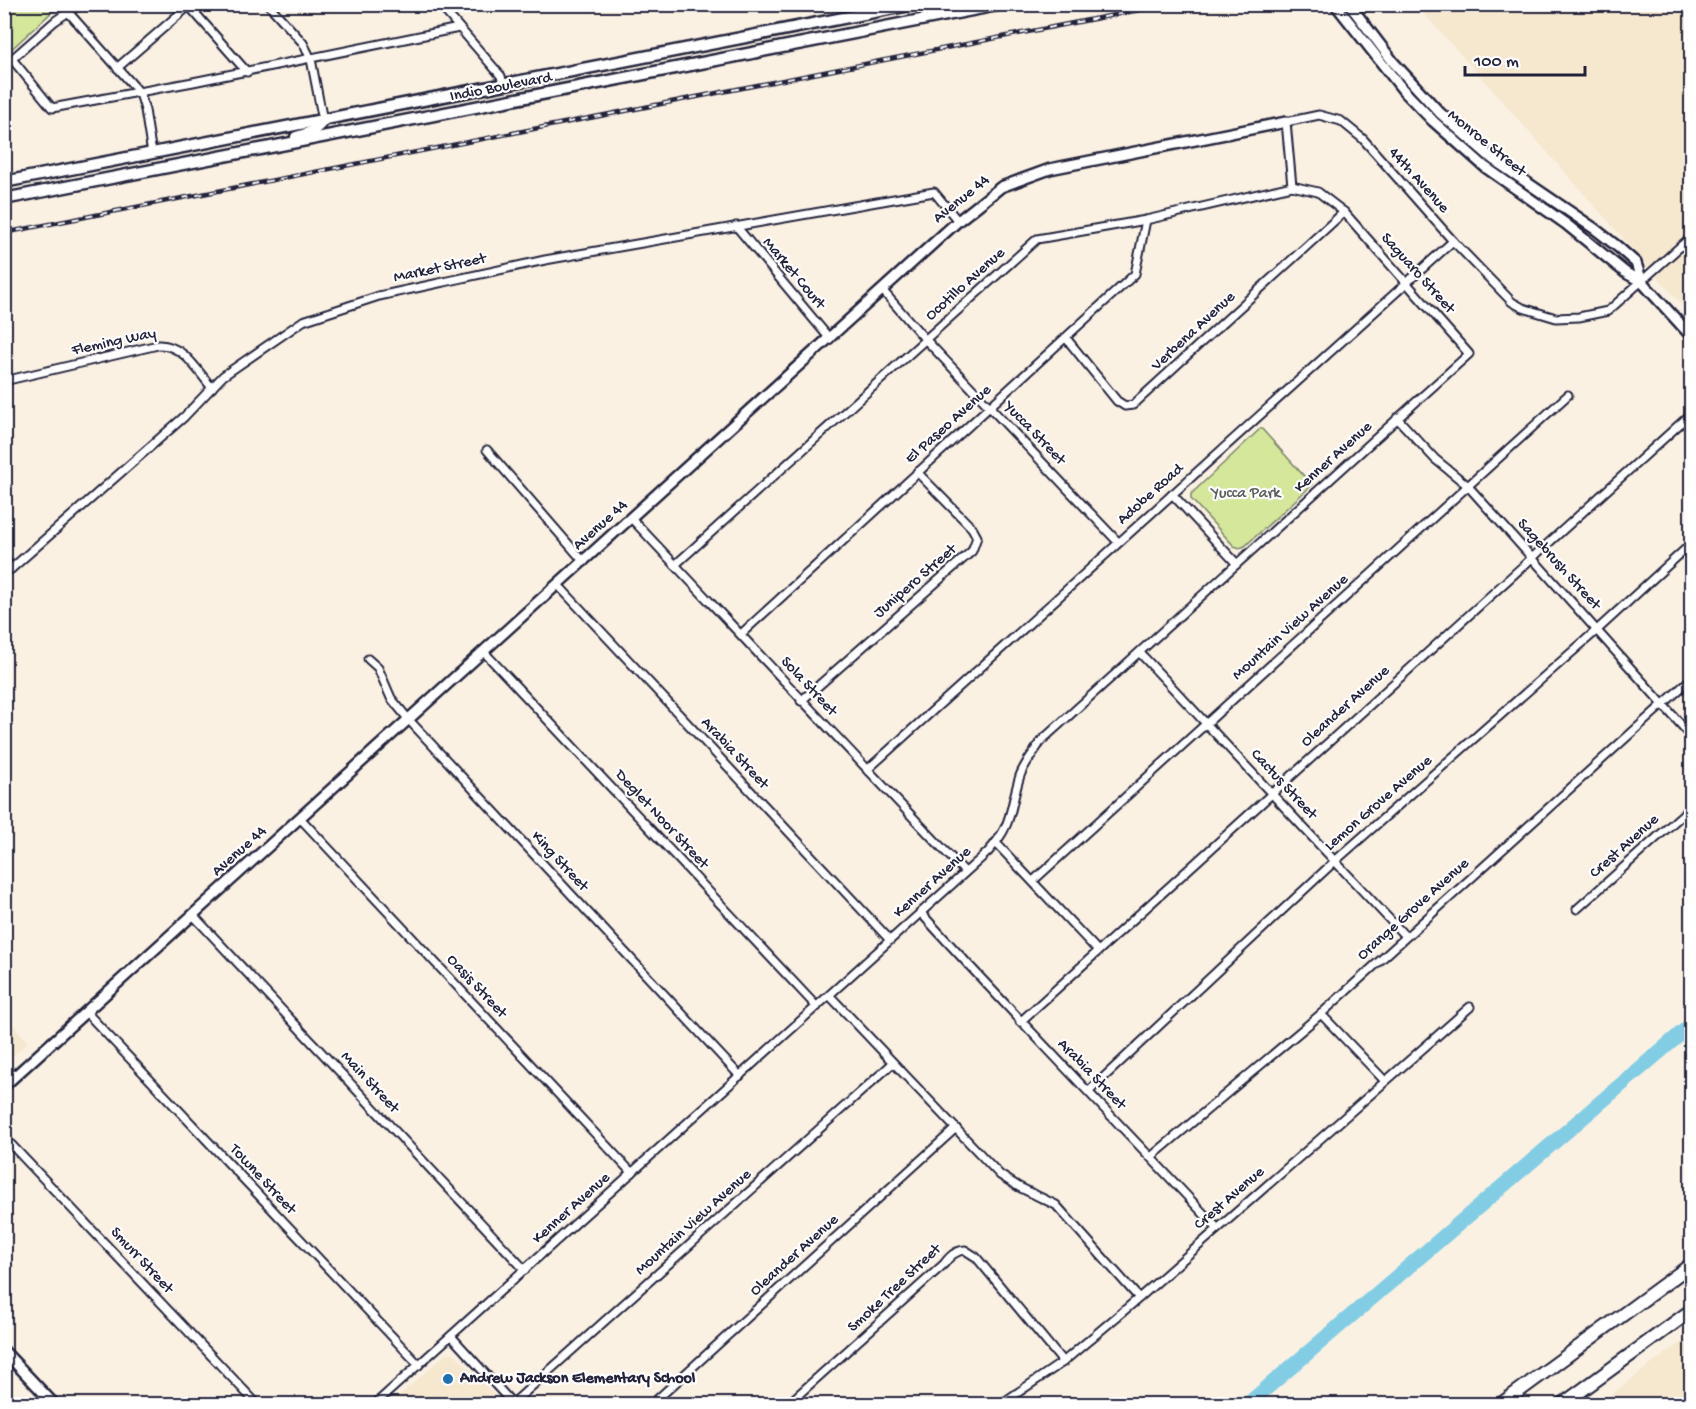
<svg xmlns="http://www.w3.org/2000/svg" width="1696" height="1409" font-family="'Gochi Hand',sans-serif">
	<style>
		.built { fill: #f6e7cf }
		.green { fill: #d4e79b; stroke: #7b846b; stroke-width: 1.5 }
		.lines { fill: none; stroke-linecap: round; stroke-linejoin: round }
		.river { stroke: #83cde4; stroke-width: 15 }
		.street-casing { stroke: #22223b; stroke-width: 11 }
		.secondary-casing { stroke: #22223b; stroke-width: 14 }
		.primary-casing { stroke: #22223b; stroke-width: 15 }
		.highway-casing { stroke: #22223b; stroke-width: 16 }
		.street { stroke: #fff; stroke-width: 7 }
		.secondary { stroke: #fff; stroke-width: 9 }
		.primary { stroke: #fff; stroke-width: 10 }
		.highway { stroke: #fff; stroke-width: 12 }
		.rail-casing { stroke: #22223b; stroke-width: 4.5 }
		.rail { stroke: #fff; stroke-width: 2; stroke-dasharray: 7; stroke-linecap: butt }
		.poi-dot { fill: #1f6fb2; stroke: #fff; stroke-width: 2 }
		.labels { text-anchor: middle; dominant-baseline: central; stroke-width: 4.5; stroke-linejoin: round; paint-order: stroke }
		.street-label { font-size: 16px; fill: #22223b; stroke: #fff }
		.park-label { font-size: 16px; fill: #575d58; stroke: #fff }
		.poi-label { font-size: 16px; font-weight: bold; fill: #22223b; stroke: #fff; text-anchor: start }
	</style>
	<rect width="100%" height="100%" fill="#faf1e3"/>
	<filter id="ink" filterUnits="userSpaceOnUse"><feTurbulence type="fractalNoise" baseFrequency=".0167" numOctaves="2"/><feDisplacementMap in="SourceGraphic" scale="12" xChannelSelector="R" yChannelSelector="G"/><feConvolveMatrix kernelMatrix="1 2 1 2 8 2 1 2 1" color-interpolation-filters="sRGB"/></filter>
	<g filter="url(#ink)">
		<!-- built -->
		<g class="built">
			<polygon points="1416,5 1691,5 1691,315 1479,75"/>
			<polygon points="5,1016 28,1042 5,1063 4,1063"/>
			<polygon points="1691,1335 1691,1404 1598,1404"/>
			<polygon points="447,1353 454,1353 503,1404 390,1404"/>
		</g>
		<!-- green -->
		<g class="green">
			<polygon points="5,5 68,5 53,11 5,55"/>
			<polygon points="1261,428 1312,485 1245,546 1240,548 1234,546 1191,499 1191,494"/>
		</g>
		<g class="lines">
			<!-- river -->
			<polyline class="river" points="1248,1404 1692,1024"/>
			<defs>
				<g id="street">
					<polyline points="61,4 140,93 145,110 152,154"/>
					<polyline points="268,4 303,43 311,59 323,121"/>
					<polyline points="439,4 501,76 503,85"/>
					<polyline points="189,6 247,72"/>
					<polyline points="12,59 52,108 193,82 459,28"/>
					<polyline points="4,66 55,21 80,4"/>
					<polyline points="117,68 191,4"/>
					<polyline points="1292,186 1286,122 1319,115 1341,121 1363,139 1453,241 1512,302 1523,308 1556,318 1579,317 1608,311 1692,236"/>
					<polyline points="736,226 830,339"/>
					<polyline points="883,291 925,339 1118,542"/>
					<polyline points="1066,338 1117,401 1125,406 1133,405 1344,212"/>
					<path d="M4 381 158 345C183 344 197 370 212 388"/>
					<polyline points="1397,418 1435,459 1467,485 1692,737"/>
					<polyline points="487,450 584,562"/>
					<polyline points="1172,494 1237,564"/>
					<path d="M632 519C743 637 853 755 965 872"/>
					<polyline points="4,557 11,569"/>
					<polyline points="4,572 11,569 184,417 223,376 303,321 379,296 545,260 934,192 958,221"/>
					<polyline points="558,585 890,940"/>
					<polyline points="741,634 1135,274 1146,220"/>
					<polyline points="484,652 817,1007"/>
					<polyline points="1140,653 1405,936"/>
					<polyline points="368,659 378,668 391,698 409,720 740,1076"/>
					<polyline points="801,701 972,551 977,537 972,528 917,472"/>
					<polyline points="867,770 1453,241"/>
					<polyline points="300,818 632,1173"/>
					<polyline points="996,843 1098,951"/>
					<polyline points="1033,881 1568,395"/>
					<polyline points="1577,909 1692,806"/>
					<path d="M921 913C1018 1020 1119 1123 1217 1228"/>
					<polyline points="193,915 525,1270"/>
					<polyline points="830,996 1000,1175 1019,1187 1056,1205 1139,1298"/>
					<polyline points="86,1012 419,1365"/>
					<polyline points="1321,1014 1385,1081"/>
					<polyline points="1020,1022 1692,413"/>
					<polyline points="1089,1091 1335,861 1597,630 1692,543"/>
					<polyline points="4,1137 257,1404"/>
					<polyline points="1151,1157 1321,1014 1692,678"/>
					<polyline points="451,1336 513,1404"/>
					<path d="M375 1404 988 852C1013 824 1009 812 1019 779 1022 766 1034 753 1041 741L1469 354 1344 212 1318 192 1292 186 1146 220 1037 239 675 565"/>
					<polyline points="512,1404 893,1063"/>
					<polyline points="652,1404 956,1128"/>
					<path d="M788 1404 944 1264C950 1256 955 1251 965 1250L976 1257 1063 1362"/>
					<polyline points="1001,1404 1063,1362 1139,1298 1470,1007"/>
				</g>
				<g id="secondary">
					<polyline points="1335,4 1403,90 1433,121 1485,167 1566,224 1626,273 1642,282 1692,337"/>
					<polyline points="1349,4 1394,63 1440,113 1494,160 1595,229 1618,247 1636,263 1642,282"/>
					<polyline points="4,1086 958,221 1001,187 1050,169 1286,122"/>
					<polyline points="4,1351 54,1404"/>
				</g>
				<g id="primary">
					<path d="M296 137C308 134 315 131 323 121"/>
					<polyline points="4,182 915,4"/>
					<polyline points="4,199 1003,4"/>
				</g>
				<g id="highway">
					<polyline points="1501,1404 1692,1264"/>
					<polyline points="1563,1404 1692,1310"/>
				</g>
			</defs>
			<!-- street casing -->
			<use href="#street" class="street-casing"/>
			<!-- secondary casing -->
			<use href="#secondary" class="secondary-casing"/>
			<!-- primary casing -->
			<use href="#primary" class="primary-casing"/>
			<!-- highway casing -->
			<use href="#highway" class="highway-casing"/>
			<!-- street -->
			<use href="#street" class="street"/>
			<!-- secondary -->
			<use href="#secondary" class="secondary"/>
			<!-- primary -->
			<use href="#primary" class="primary"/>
			<!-- highway -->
			<use href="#highway" class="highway"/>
			<defs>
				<polyline id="rail" points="4,233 1170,4"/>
			</defs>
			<!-- rail casing -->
			<use href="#rail" class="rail-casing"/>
			<!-- rail -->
			<use href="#rail" class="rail"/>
		</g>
	</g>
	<!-- markers -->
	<circle class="poi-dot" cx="448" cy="1379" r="6"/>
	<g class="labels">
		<!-- street labels -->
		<g class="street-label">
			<text transform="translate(501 88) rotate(-11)">Indio Boulevard</text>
			<text transform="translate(1486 144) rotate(39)">Monroe Street</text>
			<text transform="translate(1418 181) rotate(48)">44th Avenue</text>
			<text transform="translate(962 200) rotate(-39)">Avenue 44</text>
			<text transform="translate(440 269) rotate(-12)">Market Street</text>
			<text transform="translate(793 274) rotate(50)">Market Court</text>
			<text transform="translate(1417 274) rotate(48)">Saguaro Street</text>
			<text transform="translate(966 285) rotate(-42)">Ocotillo Avenue</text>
			<text transform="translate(1194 332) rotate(-43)">Verbena Avenue</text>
			<text transform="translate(114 343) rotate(-12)">Fleming Way</text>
			<text transform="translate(949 425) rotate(-42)">El Paseo Avenue</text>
			<text transform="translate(1034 434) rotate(46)">Yucca Street</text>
			<text transform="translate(1334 458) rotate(-42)">Kenner Avenue</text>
			<text transform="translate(1151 495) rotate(-42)">Adobe Road</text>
			<text transform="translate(601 526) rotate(-42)">Avenue 44</text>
			<text transform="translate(1558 565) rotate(48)">Sagebrush Street</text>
			<text transform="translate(916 582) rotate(-41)">Junipero Street</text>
			<text transform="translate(1291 628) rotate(-42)">Mountain View Avenue</text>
			<text transform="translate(808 687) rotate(47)">Sola Street</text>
			<text transform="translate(1346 707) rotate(-42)">Oleander Avenue</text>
			<text transform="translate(734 754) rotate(47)">Arabia Street</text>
			<text transform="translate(1283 785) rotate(47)">Cactus Street</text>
			<text transform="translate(1379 804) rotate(-41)">Lemon Grove Avenue</text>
			<text transform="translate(661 820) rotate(47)">Deglet Noor Street</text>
			<text transform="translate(1625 847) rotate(-42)">Crest Avenue</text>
			<text transform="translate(240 852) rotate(-42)">Avenue 44</text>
			<text transform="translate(559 862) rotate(47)">King Street</text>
			<text transform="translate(933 883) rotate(-42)">Kenner Avenue</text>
			<text transform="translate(1414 910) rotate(-42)">Orange Grove Avenue</text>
			<text transform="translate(476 987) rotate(47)">Oasis Street</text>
			<text transform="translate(1091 1075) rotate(46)">Arabia Street</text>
			<text transform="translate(369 1083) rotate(47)">Main Street</text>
			<text transform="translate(262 1180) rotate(47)">Towne Street</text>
			<text transform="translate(1230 1199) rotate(-41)">Crest Avenue</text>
			<text transform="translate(572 1209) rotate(-42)">Kenner Avenue</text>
			<text transform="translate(694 1223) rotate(-42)">Mountain View Avenue</text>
			<text transform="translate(795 1256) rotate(-42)">Oleander Avenue</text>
			<text transform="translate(141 1261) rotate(47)">Smurr Street</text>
			<text transform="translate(895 1289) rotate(-43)">Smoke Tree Street</text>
		</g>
		<!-- park labels -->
		<g class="park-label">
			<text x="1246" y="494">Yucca Park</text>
		</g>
		<!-- poi labels -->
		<g class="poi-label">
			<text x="460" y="1379">Andrew Jackson Elementary School</text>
		</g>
	</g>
	<!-- margin -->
	<rect width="1696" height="1409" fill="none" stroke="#fff" stroke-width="24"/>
	<rect x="12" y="12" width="1672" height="1385" fill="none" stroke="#22223b" stroke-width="2" filter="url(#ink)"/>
	<!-- scale -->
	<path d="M1465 66v9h120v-9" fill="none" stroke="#22223b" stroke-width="3"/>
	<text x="1474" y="66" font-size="18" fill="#22223b" stroke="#ffffff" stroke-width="4.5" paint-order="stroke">100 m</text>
</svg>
